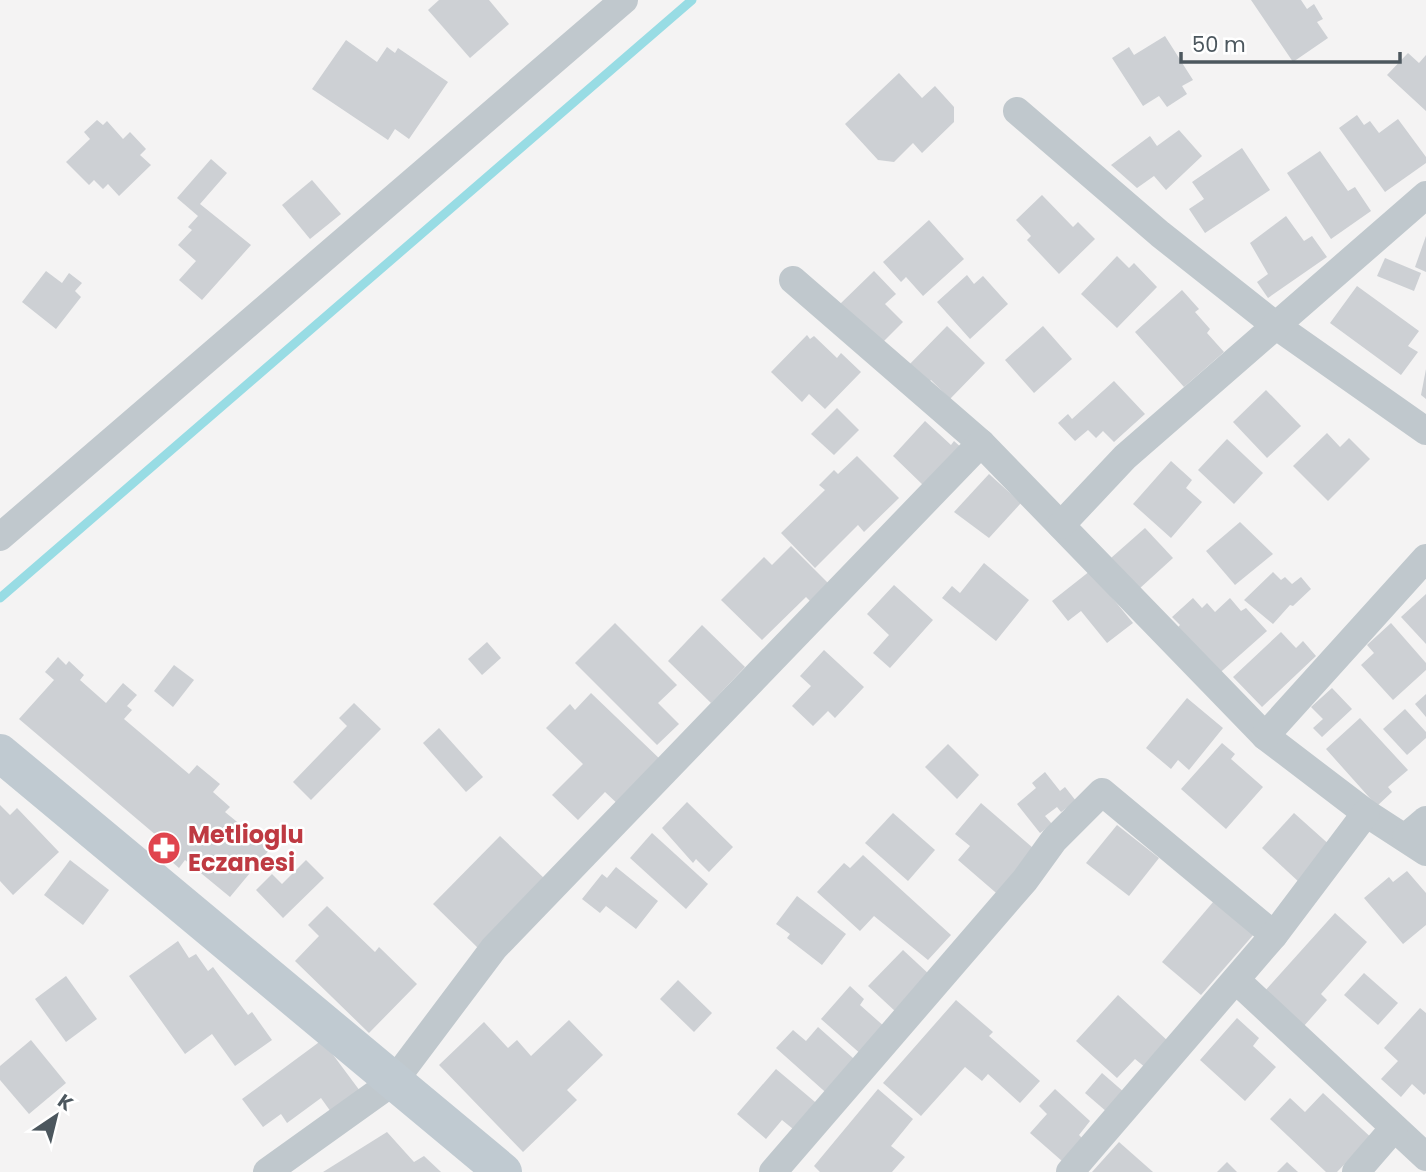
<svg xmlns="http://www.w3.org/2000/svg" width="1426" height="1172" font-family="Poppins,sans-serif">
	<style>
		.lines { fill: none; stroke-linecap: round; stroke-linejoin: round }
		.stream { stroke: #98dce4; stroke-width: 9 }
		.building { fill: #cdd0d4 }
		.street { stroke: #c0c8cd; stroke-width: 28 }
		.secondary { stroke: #c0cad1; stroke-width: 38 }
		.labels { text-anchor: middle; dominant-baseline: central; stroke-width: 5; stroke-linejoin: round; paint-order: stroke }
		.health-label { font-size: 24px; font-weight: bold; fill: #be3a42; stroke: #fff; text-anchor: start }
	</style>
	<rect width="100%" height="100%" fill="#f4f3f3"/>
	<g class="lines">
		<!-- stream -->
		<polyline class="stream" points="0,598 692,0"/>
	</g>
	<!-- building -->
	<g class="building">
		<polygon points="439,0 489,0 509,24 470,58 428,10"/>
		<polygon points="1251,0 1301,0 1307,9 1314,4 1323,19 1317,22 1328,38 1293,62"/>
		<polygon points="1165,36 1193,80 1182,86 1187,94 1167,107 1159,96 1143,106 1112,58 1129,47 1134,55"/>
		<polygon points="346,40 377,62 387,47 395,53 398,48 448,82 409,139 395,129 388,140 312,89"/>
		<polygon points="1408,53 1419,63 1426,55 1426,111 1387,75"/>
		<polygon points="899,73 922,98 935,86 954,107 954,122 922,153 913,143 894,162 878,160 845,124"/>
		<polygon points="1357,115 1364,125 1370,121 1379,133 1398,119 1426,157 1426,163 1385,192 1339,128"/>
		<polygon points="97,120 103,125 107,121 123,139 130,132 146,149 140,155 151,165 119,196 108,184 103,189 94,180 89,185 66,162 90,139 84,132"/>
		<polygon points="1179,130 1202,156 1166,190 1154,176 1137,188 1111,165 1150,136 1157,146"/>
		<polygon points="1242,148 1270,190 1205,233 1189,209 1204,199 1192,182"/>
		<polygon points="1320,151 1348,191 1355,187 1371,211 1331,239 1287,173"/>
		<polygon points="211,159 227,173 200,204 251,245 202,300 179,280 196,261 178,245 192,230 188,227 198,216 177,198"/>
		<polygon points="312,180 341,214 310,239 282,205"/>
		<polygon points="1042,195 1073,227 1078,222 1095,239 1059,274 1027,240 1031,236 1016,220"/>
		<polygon points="1286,216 1304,241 1312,236 1327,257 1268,298 1257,282 1268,274 1250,243"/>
		<polygon points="929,220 964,259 923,296 906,277 901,282 883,262"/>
		<polygon points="1426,236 1426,272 1415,267"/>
		<polygon points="1117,256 1129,268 1134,263 1157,287 1117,328 1081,294"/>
		<polygon points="1385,258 1421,273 1414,291 1377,276"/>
		<polygon points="46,271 62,283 69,273 82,283 75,291 81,297 56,329 22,302"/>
		<polygon points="874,271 896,294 885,304 903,322 879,346 839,305"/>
		<polygon points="967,275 974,284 983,276 1008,304 970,339 937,302"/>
		<polygon points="1357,286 1419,331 1408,346 1418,352 1401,375 1330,323"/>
		<polygon points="1182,290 1199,309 1195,312 1210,329 1207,333 1224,352 1184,387 1135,332"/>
		<polygon points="947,326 985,363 950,399 931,380 925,386 906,368"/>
		<polygon points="1043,326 1072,359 1034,393 1005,360"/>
		<polygon points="807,335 810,339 814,336 837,358 841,353 861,372 825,409 809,394 802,402 771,372"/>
		<polygon points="1426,369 1426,399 1421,395"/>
		<polygon points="1114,381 1145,414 1114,442 1103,431 1096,438 1088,430 1075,441 1058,423 1068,414 1072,419"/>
		<polygon points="1266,390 1301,426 1267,458 1233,422"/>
		<polygon points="837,408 859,430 834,455 811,434"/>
		<polygon points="925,421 951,445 954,441 964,450 924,486 893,456"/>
		<polygon points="1327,433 1340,447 1349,438 1370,459 1328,501 1293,466"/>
		<polygon points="1227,439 1263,473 1234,504 1198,470"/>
		<polygon points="857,456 899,498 864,532 858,525 815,568 781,533 825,490 819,485 834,470 838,474"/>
		<polygon points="1171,461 1192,480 1186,488 1202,502 1171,538 1133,504"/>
		<polygon points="989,474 1021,503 989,538 954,512"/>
		<polygon points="1240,522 1273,554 1235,585 1206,551"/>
		<polygon points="1145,528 1173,558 1139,589 1111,558"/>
		<polygon points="791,546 831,586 813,604 806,597 762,640 721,600 764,557 772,565"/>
		<polygon points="984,563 1029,600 996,641 942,598 952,586 960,593"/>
		<polygon points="1090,571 1133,623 1107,643 1081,611 1068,621 1052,601"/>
		<polygon points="1273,572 1281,580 1285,577 1292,584 1301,577 1311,589 1293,606 1290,605 1273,624 1244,600"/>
		<polygon points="894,585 933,620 890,668 873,653 889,635 867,614"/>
		<polygon points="1426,594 1426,644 1401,617"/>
		<polygon points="1193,598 1202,608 1207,603 1215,612 1230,598 1241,611 1246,608 1267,631 1214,678 1173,632 1180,625 1172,617"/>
		<polygon points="615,623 677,685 658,703 679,724 657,745 575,663"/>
		<polygon points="1391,623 1426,663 1426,670 1393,700 1361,665 1374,653 1367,645"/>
		<polygon points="702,625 745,667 711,703 668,661"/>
		<polygon points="1281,632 1296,648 1303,641 1316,656 1262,707 1233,677"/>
		<polygon points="487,642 501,658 482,675 468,659"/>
		<polygon points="824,650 864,687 835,718 828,711 813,726 792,706 811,686 800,676"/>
		<polygon points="58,657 66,665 69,661 84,675 80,680 106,703 123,683 137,695 127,706 132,710 124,719 189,774 197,765 220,784 213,792 230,807 225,812 270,849 230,897 185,860 179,868 163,854 170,847 19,719 54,680 45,672"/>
		<polygon points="174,665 194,680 173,707 154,691"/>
		<polygon points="1332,688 1352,709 1322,737 1313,728 1323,719 1311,707"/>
		<polygon points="591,693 663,762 620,806 605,792 578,820 552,795 583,764 546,728 570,704 575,710"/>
		<polygon points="1426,694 1426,717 1415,704"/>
		<polygon points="1187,698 1223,728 1189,770 1178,760 1171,769 1146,748"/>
		<polygon points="354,703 381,729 311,800 293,782 347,726 339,718"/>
		<polygon points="1405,709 1426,732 1426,738 1407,755 1383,729"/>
		<polygon points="1360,718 1408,770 1388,787 1392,792 1377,806 1326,749"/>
		<polygon points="439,728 483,777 466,792 423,743"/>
		<polygon points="1222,743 1235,754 1231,759 1263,787 1226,829 1181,789"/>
		<polygon points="948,744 979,775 957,799 925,767"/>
		<polygon points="1045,772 1060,791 1065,787 1076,801 1061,812 1057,807 1045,816 1052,824 1040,833 1017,804 1036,788 1032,783"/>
		<polygon points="687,802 733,847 709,872 696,859 693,863 662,828"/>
		<polygon points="981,803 1040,854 1002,898 958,860 970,846 955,834"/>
		<polygon points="0,805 10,815 17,808 59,852 13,895 0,881"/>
		<polygon points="893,813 935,850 908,881 865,843"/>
		<polygon points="1294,813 1332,847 1300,883 1262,848"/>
		<polygon points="1117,825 1159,858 1129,896 1086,863"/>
		<polygon points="652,833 708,884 686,909 630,858"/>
		<polygon points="500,836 546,880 479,949 433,904"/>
		<polygon points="863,855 951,935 928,960 874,916 860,931 817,892 844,863 850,868"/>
		<polygon points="70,860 109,890 83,925 44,895"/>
		<polygon points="306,860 324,878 283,918 256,890 272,874 282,884"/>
		<polygon points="616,867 658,901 636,929 606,906 600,913 582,899 602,874 607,878"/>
		<polygon points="1407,871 1426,893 1426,925 1403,944 1364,898 1389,877 1393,882"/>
		<polygon points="797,896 846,934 822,965 787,938 790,934 776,924"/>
		<polygon points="1214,901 1254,934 1201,995 1162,962"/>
		<polygon points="327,906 375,952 379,947 417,984 369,1033 295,961 319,936 308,925"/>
		<polygon points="1335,913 1367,942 1321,994 1327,1000 1303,1027 1264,992"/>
		<polygon points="178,941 189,958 196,954 208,971 213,967 248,1015 252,1012 272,1040 235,1066 212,1034 185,1054 129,976"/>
		<polygon points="903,950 931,976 896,1012 868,986"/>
		<polygon points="1364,973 1398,1003 1378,1025 1344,995"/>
		<polygon points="66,976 97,1019 66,1042 35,999"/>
		<polygon points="678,980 712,1013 694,1032 660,999"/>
		<polygon points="850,986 864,999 860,1005 886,1028 862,1055 821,1019"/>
		<polygon points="1118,995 1169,1042 1146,1068 1135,1059 1117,1078 1076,1041"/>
		<polygon points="956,1000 993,1032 989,1036 1040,1081 1020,1103 988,1074 982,1081 965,1067 921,1116 883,1083"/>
		<polygon points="1420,1008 1426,1013 1426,1093 1424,1095 1412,1084 1401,1097 1381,1079 1398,1061 1384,1048"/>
		<polygon points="1237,1018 1259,1038 1253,1046 1276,1067 1245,1101 1200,1060"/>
		<polygon points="569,1020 603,1055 567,1090 577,1100 523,1152 439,1065 484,1022 508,1048 517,1040 531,1056"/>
		<polygon points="818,1027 862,1066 832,1098 776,1048 793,1030 806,1041"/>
		<polygon points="31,1040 66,1083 29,1114 0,1080 0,1066"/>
		<polygon points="322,1040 360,1091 331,1112 321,1098 287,1123 281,1114 263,1127 242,1099"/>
		<polygon points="776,1069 821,1107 798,1133 782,1120 766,1139 737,1114"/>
		<polygon points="1102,1073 1125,1093 1107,1112 1085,1093"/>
		<polygon points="878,1089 913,1119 891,1146 905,1157 892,1172 820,1172 814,1166"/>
		<polygon points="1055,1089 1090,1121 1079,1135 1082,1138 1062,1161 1030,1133 1047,1114 1039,1106"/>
		<polygon points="1323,1093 1376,1142 1358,1150 1337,1172 1326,1172 1270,1119 1290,1098 1305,1112"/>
		<polygon points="387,1132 414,1162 424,1156 441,1172 323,1172"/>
		<polygon points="1119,1142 1153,1172 1092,1172"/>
		<polygon points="1227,1162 1237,1172 1217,1172"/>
		<polygon points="1287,1162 1298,1172 1277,1172"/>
	</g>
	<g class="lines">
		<!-- street -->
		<g class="street">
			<polyline points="1017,111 1160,234 1275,325 1426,431"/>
			<polyline points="793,280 981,443 1265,736 1366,813 1426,852"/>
			<polyline points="1061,525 1125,457 1426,195"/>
			<polyline points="0,537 624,0"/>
			<polyline points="1265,736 1426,558"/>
			<polyline points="1406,837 1426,820"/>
			<polyline points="1236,980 1426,1157"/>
			<polyline points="267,1172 394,1081 494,948 981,443"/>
			<polyline points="773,1172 1025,880 1054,840 1102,792 1274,935"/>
			<polyline points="1070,1172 1274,935 1366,813"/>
			<polyline points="1356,1172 1394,1128"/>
		</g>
		<!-- secondary -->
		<polyline class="secondary" points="0,753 503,1172"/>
	</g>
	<!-- icons -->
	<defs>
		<symbol id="pharmacy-disc" viewBox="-11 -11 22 22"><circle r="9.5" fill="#e0444e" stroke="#fff"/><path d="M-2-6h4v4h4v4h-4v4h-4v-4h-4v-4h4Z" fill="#fff"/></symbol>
	</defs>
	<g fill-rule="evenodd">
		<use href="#pharmacy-disc" x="145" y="829" width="38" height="38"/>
	</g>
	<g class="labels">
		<!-- health labels -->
		<g class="health-label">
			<text x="188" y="834">Metlioglu<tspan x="188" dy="28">Eczanesi</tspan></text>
		</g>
	</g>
	<!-- north arrow -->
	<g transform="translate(56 1116) rotate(35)" stroke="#ffffff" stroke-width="5" paint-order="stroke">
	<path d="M0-5L12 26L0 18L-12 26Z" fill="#4c575e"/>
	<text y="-10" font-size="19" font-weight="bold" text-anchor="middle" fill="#4c575e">K</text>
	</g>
	<!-- scale -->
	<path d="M1181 52v10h219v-10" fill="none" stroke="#4c575e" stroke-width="3.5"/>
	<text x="1192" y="52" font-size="21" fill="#4c575e" stroke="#ffffff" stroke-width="5" paint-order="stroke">50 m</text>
</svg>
